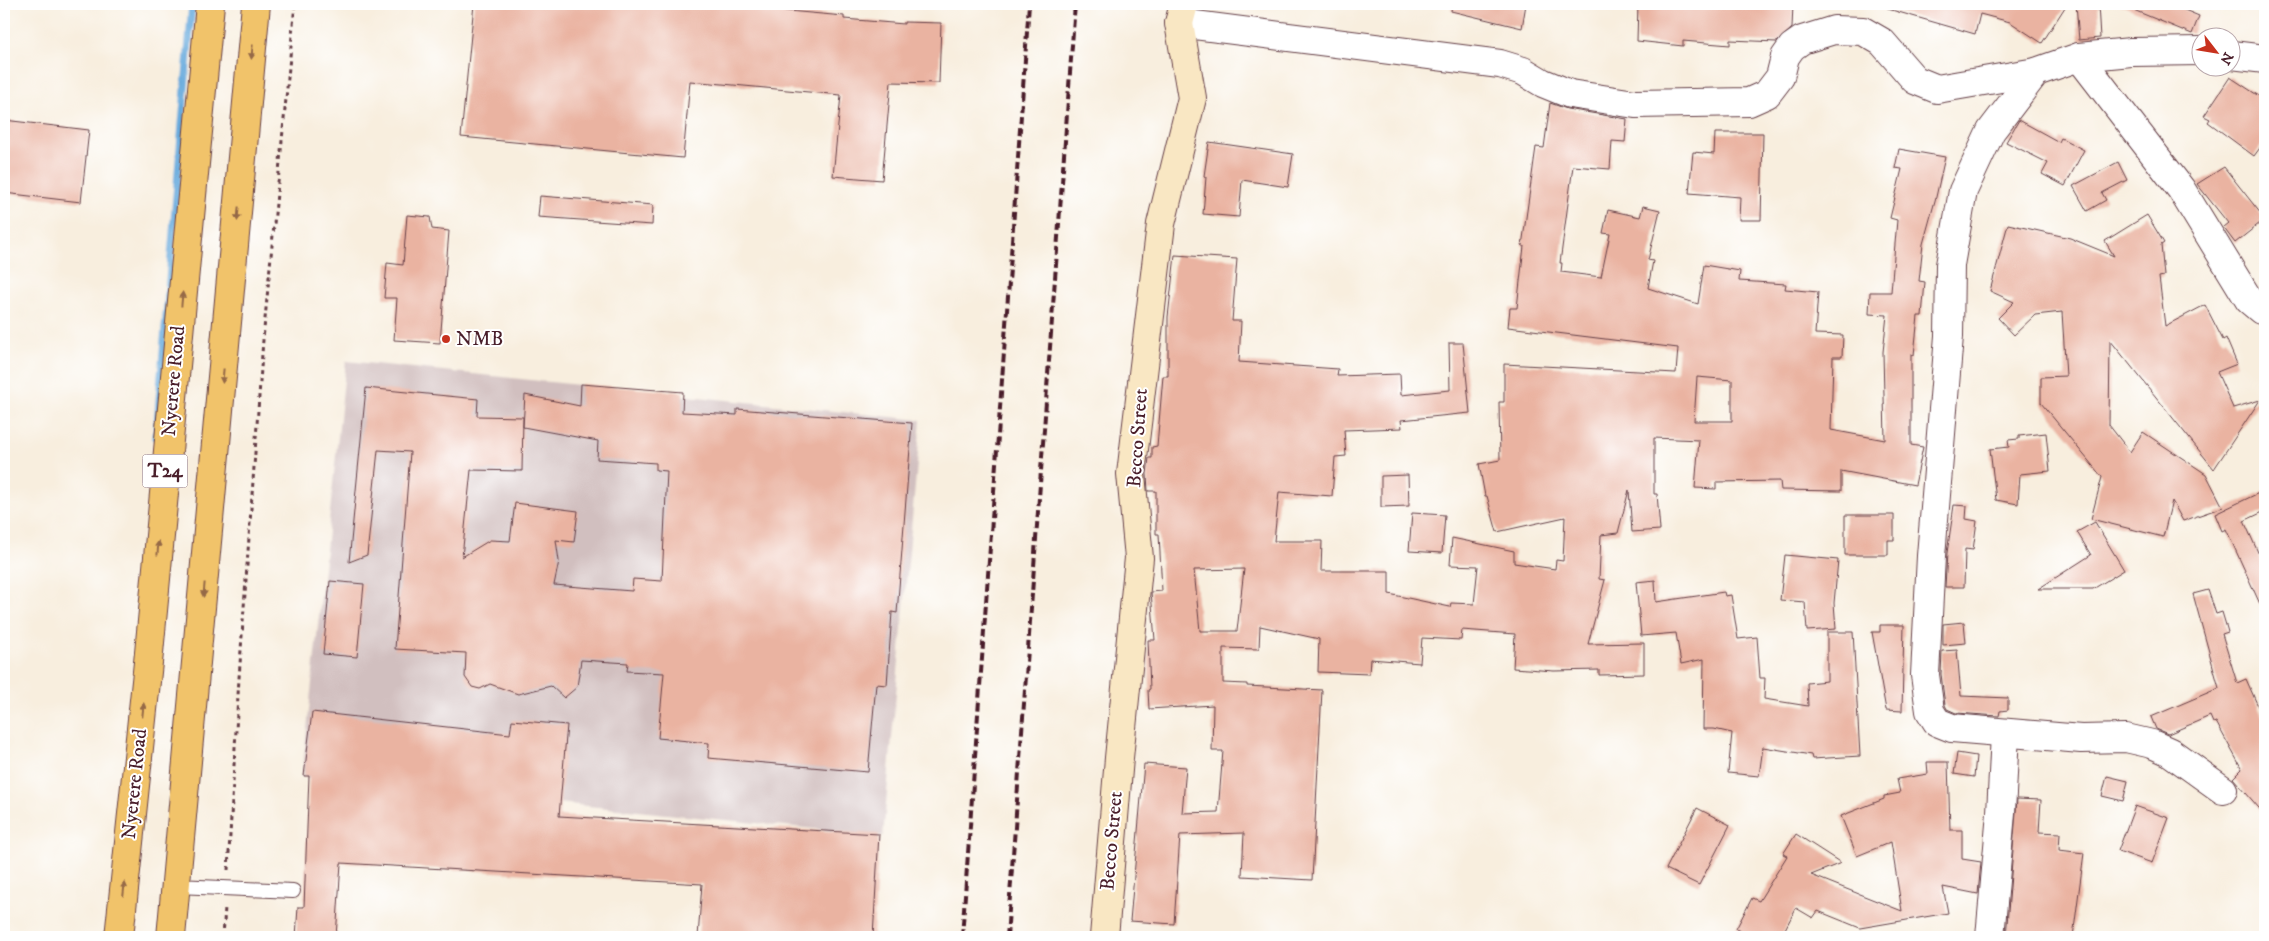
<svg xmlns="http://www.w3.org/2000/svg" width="2269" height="941" font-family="'IM FELL DW Pica',serif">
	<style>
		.industrial { fill: #d1bfbf }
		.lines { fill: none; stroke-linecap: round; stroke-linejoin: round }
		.stream { stroke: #69abdd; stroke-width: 7 }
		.building { fill: #eab3a1; fill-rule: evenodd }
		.lane-casing { stroke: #643e46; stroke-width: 16 }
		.street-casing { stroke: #643e46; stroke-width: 30 }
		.secondary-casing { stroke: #643e46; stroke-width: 30 }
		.highway-casing { stroke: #643e46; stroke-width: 30 }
		.path { stroke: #643e46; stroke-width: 3; stroke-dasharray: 4 4; stroke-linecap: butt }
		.lane { stroke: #fff; stroke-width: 14 }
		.street { stroke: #fff; stroke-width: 28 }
		.secondary { stroke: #f9e7c3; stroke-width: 28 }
		.highway { stroke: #f1c36a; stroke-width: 28 }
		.rail { stroke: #4a1f2b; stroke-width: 4; stroke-dasharray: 8 4; stroke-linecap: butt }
		.oneway { fill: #956947 }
		.poi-dot { fill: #c8321e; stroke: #fff; stroke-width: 2 }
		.labels { text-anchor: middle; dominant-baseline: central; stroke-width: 4; stroke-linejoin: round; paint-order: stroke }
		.shield { fill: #fff; stroke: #80626b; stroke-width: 1 }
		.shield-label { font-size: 19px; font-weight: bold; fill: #4a1f2b }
		.poi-label { font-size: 20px; fill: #4a1f2b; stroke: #fff; text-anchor: start }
		.street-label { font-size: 20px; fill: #4a1f2b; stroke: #fff }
	</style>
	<rect width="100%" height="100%" fill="#fff"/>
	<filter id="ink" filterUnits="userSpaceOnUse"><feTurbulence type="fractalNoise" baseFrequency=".02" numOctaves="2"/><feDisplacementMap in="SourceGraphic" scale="10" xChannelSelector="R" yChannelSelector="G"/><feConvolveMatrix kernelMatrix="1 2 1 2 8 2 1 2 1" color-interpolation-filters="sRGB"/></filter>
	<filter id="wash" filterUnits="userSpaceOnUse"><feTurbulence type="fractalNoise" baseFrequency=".0096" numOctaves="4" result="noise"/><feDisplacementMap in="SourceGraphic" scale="20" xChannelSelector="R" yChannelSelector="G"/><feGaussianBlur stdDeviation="1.12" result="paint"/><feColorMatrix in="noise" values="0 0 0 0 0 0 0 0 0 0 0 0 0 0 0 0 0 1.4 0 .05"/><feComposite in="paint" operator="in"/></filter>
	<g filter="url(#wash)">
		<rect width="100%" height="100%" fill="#f8eede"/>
		<!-- industrial -->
		<polygon class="industrial" points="346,361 921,420 883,836 302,777"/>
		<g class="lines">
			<!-- stream -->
			<polyline class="stream" points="156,437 192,4"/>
		</g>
		<g id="blocks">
			<!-- building -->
			<g class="building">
				<polygon points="474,4 710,4 844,16 844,19 904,24 904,22 941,23 939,83 891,82 882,180 833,176 841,95 690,81 683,158 461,137"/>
				<polygon points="1452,4 1526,4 1522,28 1451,11"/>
				<polygon points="1638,4 1793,4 1792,28 1777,42 1730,40 1730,45 1683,41 1683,46 1637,41"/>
				<polygon points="1889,4 2067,4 2042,43 2010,22 1980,14 1975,34 1888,9"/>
				<polygon points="2076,4 2098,4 2100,38 2079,40"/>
				<polygon points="2119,4 2170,4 2199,16 2192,34"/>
				<polygon points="2230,77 2265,100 2265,141 2254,156 2208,122 2210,119 2204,116"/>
				<path d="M1550 103 1567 109 1627 119 1625 142 1612 141 1610 169 1573 166 1560 263H1562L1561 272 1601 277 1610 234 1603 233 1608 210 1640 217 1643 206 1660 210 1648 260 1653 261 1648 288 1698 304 1704 265 1740 271 1739 281 1786 284 1785 289 1818 292 1815 334 1843 335 1842 357H1833L1831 430 1885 440 1883 352 1887 315 1869 314 1870 292H1891L1897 220 1890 218 1902 169 1895 168 1899 149 1945 157 1936 197 1923 244 1919 281 1925 282 1922 316H1918L1914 355 1911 354V445L1923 447 1915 485 1841 471V491L1781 490 1780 481 1716 482V489L1695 488 1699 440 1654 438V494H1657L1660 530 1632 532 1629 490 1618 533 1601 535 1599 579 1605 580 1588 644 1644 643V674L1599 675V670L1554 671 1513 668 1515 634 1462 630 1461 640 1422 638 1420 663 1370 659 1369 674 1318 672 1319 639 1260 626 1259 649 1223 648V683L1247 684V686L1322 690 1312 880 1242 876 1244 833 1180 835 1174 924 1130 921 1144 764 1186 767 1182 813 1218 812 1223 751H1212L1213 705 1149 709 1148 690 1150 689 1148 640H1155L1151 592 1162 591 1159 534H1156V491H1148L1147 474 1149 458H1152V447L1157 446 1163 376H1168V317L1175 255 1237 259 1232 321H1241L1239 362 1338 369 1337 376 1400 374 1401 395 1450 390 1449 343H1463L1470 413 1401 420 1402 428 1344 430 1346 456 1335 457 1332 496 1279 492 1274 541H1322L1321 571H1389V594L1450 607 1451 603 1474 604 1478 566 1450 565 1452 538 1514 551V563L1555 569 1556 560 1563 561 1565 517 1497 532 1487 496H1485L1479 464 1500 460 1499 402H1504V364L1676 373 1678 348 1508 327 1510 308H1517L1524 246H1522L1536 147 1544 148ZM1697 377 1732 380V421H1694ZM1244 569 1237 631H1200L1194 570Z"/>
				<polygon points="4,120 89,130 81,202 4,193"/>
				<polygon points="2019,120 2059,142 2061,138 2084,150 2065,186 2042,174 2048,163 2006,142"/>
				<polygon points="1715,133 1763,133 1761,220 1739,220 1740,197 1689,193 1693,152 1714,154"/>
				<polygon points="1209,142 1293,154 1288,187 1242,180 1239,217 1203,214 1206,177 1204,176"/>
				<polygon points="2118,162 2127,180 2102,193 2106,200 2087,211 2073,186"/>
				<polygon points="2224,167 2265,219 2235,243 2223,227 2228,223 2197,184"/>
				<polygon points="540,196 653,205 652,225 538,217"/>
				<polygon points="407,215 430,217 432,229 449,231 440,343 394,340 397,298 384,298 387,263 403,265"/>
				<polygon points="2147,215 2164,243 2161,245 2164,276 2159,277 2165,326 2205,305 2223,340 2226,338 2237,364 2217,372 2233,408 2260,400 2214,469 2110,340 2109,425 2130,452 2143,432 2206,474 2223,507 2183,521 2172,501 2163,537 2091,519 2102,477 2041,403 2041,377 2066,376 2062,312 2035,315 2014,335 1998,318 2014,302 1990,291 2008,224 2070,238 2114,256 2105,241"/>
				<polygon points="581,384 683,392 682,412 737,415 737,409 912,423 897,613 892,612 887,685 876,684 868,772 708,758 709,743 658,738 664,673 627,671 628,663 581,660 577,687 564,698 551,686 518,694 490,684 480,689 472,687 465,677 466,653 395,649 410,452 378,450 367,555 349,562 366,388 478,399 477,416 523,417 522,471 471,470 462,557 490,540 510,541 515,503 578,511 574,542 556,540 559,561 554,585 632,591 633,579 662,581 667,471 656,470 656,463 597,459 598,441 523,427 525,395 580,406"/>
				<polygon points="2046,433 2050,471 2020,474 2018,504 1996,500 1990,449 2009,447 2008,440 2019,439 2019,436"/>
				<polygon points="1408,475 1409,506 1381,507 1381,476"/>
				<polygon points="2265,490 2265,511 2244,521 2265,568 2265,615 2226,529 2222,531 2215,514"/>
				<polygon points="1954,505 1967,506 1966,519 1977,521 1973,550 1965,549 1964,587 1945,587 1947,553"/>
				<polygon points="1412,513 1445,515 1442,553 1409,551"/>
				<polygon points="1845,515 1894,515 1894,540 1888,540 1888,555 1845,555"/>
				<polygon points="2095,522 2124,570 2093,589 2038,589 2091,555 2077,532"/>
				<polygon points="1785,555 1838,560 1834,603 1836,629 1807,631 1805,602 1780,600"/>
				<polygon points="1655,580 1656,602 1724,592 1725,596 1731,595 1738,639 1757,637 1760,678 1765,678 1764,699 1808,706 1807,683 1827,681 1827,632 1853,632 1860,756 1812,759 1811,755 1763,747 1759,776 1728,773 1732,733 1714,729 1703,729 1704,659 1681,664 1676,633 1641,636 1636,582"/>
				<polygon points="330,581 364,584 357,657 323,654"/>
				<polygon points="2208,590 2216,614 2222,612 2228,632 2222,634 2237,683 2246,679 2265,722 2265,815 2233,778 2242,769 2216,722 2213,723 2210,716 2168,734 2156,729 2151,717 2219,688 2193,594"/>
				<polygon points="1964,622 1966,643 1943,645 1943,624"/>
				<polygon points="1880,625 1904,625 1902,711 1886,710 1872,632 1880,632"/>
				<polygon points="1957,650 1961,696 2008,698 2008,710 2000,711 1999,716 1956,713 1947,709 1945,705 1941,674 1942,651"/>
				<polygon points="312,712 510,734 512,720 567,725 559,816 879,834 873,937 698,937 702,884 341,863 336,937 296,937 298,907 304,907 309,776 304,776"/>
				<polygon points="1957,753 1976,756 1974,777 1954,774"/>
				<polygon points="1927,762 1948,762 1950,830 1962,830 1962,859 1981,862 1978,894 1943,887 1948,913 1860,928 1818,911 1813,918 1796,908 1781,937 1752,937 1736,929 1752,898 1759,901 1787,856 1783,854 1796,834 1841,863 1811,875 1902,911 1891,842 1857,856 1841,816 1884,799 1884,796 1900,793 1897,779 1928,774"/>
				<polygon points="2107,776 2128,781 2123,801 2102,796"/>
				<polygon points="2017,799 2041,800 2039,832 2060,833 2059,850 2084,853 2073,937 2006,937"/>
				<polygon points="2135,806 2169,818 2152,863 2118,851"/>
				<polygon points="1697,808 1730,825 1699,885 1666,869"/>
			</g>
		</g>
	</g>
	<g filter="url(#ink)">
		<use href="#blocks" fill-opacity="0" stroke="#643e46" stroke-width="1"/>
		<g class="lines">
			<defs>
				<polyline id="lane" points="177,886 293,891"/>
				<g id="street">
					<polyline points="1179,23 1500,64 1523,71 1543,83 1570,94 1635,104 1749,102 1767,94 1780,77 1785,57 1792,47 1802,40 1834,30 1863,31 1882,42 1915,80 1937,89 2036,72 2079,57 2131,52 2202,51"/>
					<polyline points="2232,55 2265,59"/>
					<polyline points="2079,57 2181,189 2249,300 2261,310 2265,310"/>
					<polyline points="2036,72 1991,131 1963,191 1950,265 1949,336 1931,556 1925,675 1930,711 1937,722 1952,728 2081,739 2126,738 2152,744 2170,752 2223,790"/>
					<polyline points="1990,937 2001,813 2005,734"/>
				</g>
				<polyline id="secondary" points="1104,937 1119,758 1139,558 1131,474 1161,224 1192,98 1179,23 1184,4"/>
				<g id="highway">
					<polyline points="119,937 149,653 210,4"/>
					<polyline points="171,937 256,4"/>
				</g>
			</defs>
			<!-- lane casing -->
			<use href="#lane" class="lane-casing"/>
			<!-- street casing -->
			<use href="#street" class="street-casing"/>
			<!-- secondary casing -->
			<use href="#secondary" class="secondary-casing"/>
			<!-- highway casing -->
			<use href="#highway" class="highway-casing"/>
			<!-- path -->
			<g class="path">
				<polyline points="228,870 239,678 263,340 295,4"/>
				<polyline points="223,937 225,907"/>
			</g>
			<!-- lane -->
			<use href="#lane" class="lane"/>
			<!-- street -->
			<use href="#street" class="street"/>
			<!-- secondary -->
			<use href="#secondary" class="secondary"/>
			<!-- highway -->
			<use href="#highway" class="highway"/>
			<!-- rail -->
			<g class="rail">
				<polyline points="962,937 1029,4"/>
				<polyline points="1007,937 1075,4"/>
			</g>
		</g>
		<!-- one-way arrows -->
		<defs><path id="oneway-solid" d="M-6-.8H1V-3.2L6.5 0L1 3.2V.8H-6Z" transform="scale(1.25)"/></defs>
		<g class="oneway">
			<use href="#oneway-solid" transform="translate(252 52) rotate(95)"/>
			<use href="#oneway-solid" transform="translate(238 214) rotate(95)"/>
			<use href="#oneway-solid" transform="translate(182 299) rotate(-85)"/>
			<use href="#oneway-solid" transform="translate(223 376) rotate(95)"/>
			<use href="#oneway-solid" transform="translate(158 548) rotate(-85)"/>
			<use href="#oneway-solid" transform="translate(204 590) rotate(95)"/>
			<use href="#oneway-solid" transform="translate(143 710) rotate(-84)"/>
			<use href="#oneway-solid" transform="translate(124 889) rotate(-84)"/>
		</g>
	</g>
	<!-- markers -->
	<circle class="poi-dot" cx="446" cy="339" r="5"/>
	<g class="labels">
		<!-- shield labels -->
		<rect class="shield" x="142.5" y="454.5" width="45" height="33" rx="4"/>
		<g class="shield-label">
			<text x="165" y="471">T24</text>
		</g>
		<!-- poi labels -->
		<g class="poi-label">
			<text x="456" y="339">NMB</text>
		</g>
		<!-- street labels -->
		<g class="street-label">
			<text transform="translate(174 381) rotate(-85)">Nyerere Road</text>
			<text transform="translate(1138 438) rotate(-86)">Becco Street</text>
			<text transform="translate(135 784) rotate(-84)">Nyerere Road</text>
			<text transform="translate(1112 841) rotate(-85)">Becco Street</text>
		</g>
	</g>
	<!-- margin -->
	<rect width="2269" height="941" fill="none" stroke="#fff" stroke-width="20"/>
	<!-- north arrow -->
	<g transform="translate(2216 52) rotate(121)"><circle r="24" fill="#ffffff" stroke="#b7a5aa"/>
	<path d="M0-4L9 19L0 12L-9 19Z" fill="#c8321e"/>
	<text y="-8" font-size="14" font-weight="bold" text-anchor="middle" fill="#4a1f2b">N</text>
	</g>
</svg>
